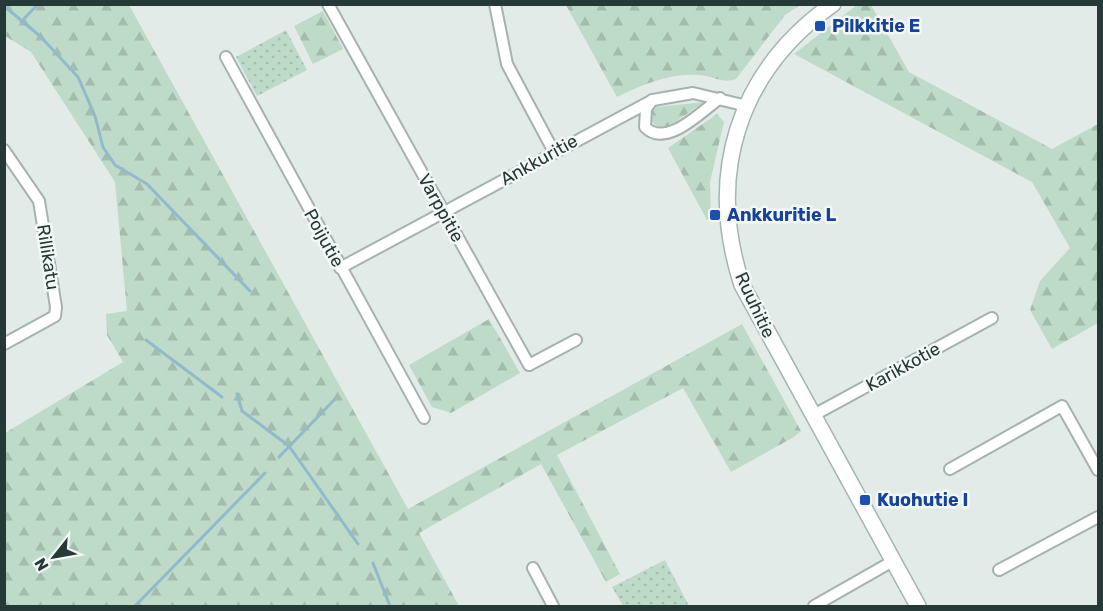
<svg xmlns="http://www.w3.org/2000/svg" width="1103" height="611" font-family="Rubik,sans-serif">
	<style>
		.forest { fill: url(#forest-firs) }
		.park { fill: url(#park-dots) }
		.lines { fill: none; stroke-linecap: round; stroke-linejoin: round }
		.stream { stroke: #91baca; stroke-width: 3 }
		.street-casing { stroke: #a6b2b0; stroke-width: 14 }
		.secondary-casing { stroke: #a3b6b1; stroke-width: 18 }
		.street { stroke: #fff; stroke-width: 10 }
		.secondary { stroke: #fff; stroke-width: 15 }
		.transit-dot { fill: #1a4fb4; stroke: #f3f8f6; stroke-width: 2 }
		.labels { text-anchor: middle; dominant-baseline: central; stroke-width: 5; stroke-linejoin: round; paint-order: stroke }
		.transit-label { font-size: 18px; font-weight: bold; fill: #164399; stroke: #f3f8f6; text-anchor: start }
		.street-label { font-size: 18px; fill: #253a37; stroke: #f3f8f6 }
	</style>
	<defs>
		<pattern id="forest-firs" width="22" height="20" patternUnits="userSpaceOnUse" patternTransform="scale(1.5)"><rect width="22" height="20" fill="#bedac9"/><path d="M5 1l3.5 6h-7zM16 11l3.5 6h-7z" fill="#a3bcad"/></pattern>
		<pattern id="park-dots" width="8" height="8" patternUnits="userSpaceOnUse" patternTransform="scale(1.5)"><rect width="8" height="8" fill="#bedac9"/><path d="M2 2h.1M6 6h.1" fill="none" stroke="#a3bcad" stroke-width="1.8" stroke-linecap="round"/></pattern>
	</defs>
	<rect width="100%" height="100%" fill="#e3ebe9"/>
	<!-- forest -->
	<g class="forest">
		<polygon points="5,4 129,5 408,509 742,324 801,431 794,437 731,472 683,388 557,455 620,574 606,582 541,464 419,533 459,606 5,606 5,433 123,362 107,335 106,314 127,311 115,182 31,52 5,36"/>
		<polygon points="858,4 871,5 909,72 1052,149 1098,124 1098,323 1052,349 1030,310 1040,281 1070,248 1032,182 794,54"/>
		<path d="M566 5H800L785 15 736 79C722 84 713 76 699 75 669 73 644 84 617 97Z"/>
		<polygon points="323,11 343,49 313,64 294,26"/>
		<polygon points="704,102 668,127 659,128 651,121 651,113 656,107"/>
		<polygon points="717,114 724,122 710,182 711,220 707,220 668,148"/>
		<polygon points="489,319 520,373 451,413 432,407 409,365"/>
	</g>
	<!-- park -->
	<g class="park">
		<polygon points="286,30 307,70 257,96 236,57"/>
		<polygon points="665,560 689,606 623,606 612,587"/>
	</g>
	<g class="lines">
		<!-- stream -->
		<g class="stream">
			<polyline points="4,6 40,36 78,77 95,116 103,147 115,165 147,184 250,291"/>
			<polyline points="21,22 38,4"/>
			<polyline points="146,340 222,397"/>
			<polyline points="237,394 242,411 289,446 358,544"/>
			<polyline points="279,457 335,399"/>
			<polyline points="373,563 390,606"/>
			<polyline points="135,606 265,473"/>
		</g>
		<defs>
			<g id="street">
				<polyline points="328,4 529,365 576,340"/>
				<polyline points="495,4 507,64 554,152"/>
				<polyline points="226,57 424,418"/>
				<path d="M652 100 646 109 645 127C666 149 702 111 720 98"/>
				<polyline points="4,150 39,201 56,307 55,316 4,344"/>
				<polyline points="340,268 653,100 693,93 747,106"/>
				<polyline points="812,416 992,318"/>
				<polyline points="950,469 1062,406 1098,470"/>
				<polyline points="533,568 553,606"/>
				<polyline points="999,570 1098,517"/>
				<polyline points="814,606 893,561"/>
			</g>
			<path id="secondary" d="M833 4C737 72 706 175 742 285L918 606"/>
		</defs>
		<!-- street casing -->
		<use href="#street" class="street-casing"/>
		<!-- secondary casing -->
		<use href="#secondary" class="secondary-casing"/>
		<!-- street -->
		<use href="#street" class="street"/>
		<!-- secondary -->
		<use href="#secondary" class="secondary"/>
	</g>
	<!-- markers -->
	<g class="transit-dot">
		<rect x="814" y="20" width="12" height="12" rx="3"/>
		<rect x="709" y="209" width="12" height="12" rx="3"/>
		<rect x="859" y="494" width="12" height="12" rx="3"/>
	</g>
	<g class="labels">
		<!-- transit labels -->
		<g class="transit-label">
			<text x="832" y="26">Pilkkitie E</text>
			<text x="727" y="215">Ankkuritie L</text>
			<text x="877" y="500">Kuohutie I</text>
		</g>
		<!-- street labels -->
		<g class="street-label">
			<text transform="translate(539 160) rotate(-29)">Ankkuritie</text>
			<text transform="translate(441 208) rotate(61)">Varppitie</text>
			<text transform="translate(324 238) rotate(61)">Poijutie</text>
			<text transform="translate(48 257) rotate(81)">Rillikatu</text>
			<text transform="translate(755 305) rotate(65)">Ruuhitie</text>
			<text transform="translate(903 367) rotate(-29)">Karikkotie</text>
		</g>
	</g>
	<!-- border -->
	<rect width="1103" height="611" fill="none" stroke="#253a37" stroke-width="12"/>
	<!-- north arrow -->
	<g transform="translate(54 557) rotate(239)" stroke="#f3f8f6" stroke-width="4.5" paint-order="stroke">
	<path d="M0-4.5L10 22L0 15L-10 22Z" fill="#253a37"/>
	<text y="-9" font-size="16" font-weight="bold" text-anchor="middle" fill="#253a37">N</text>
	</g>
</svg>
